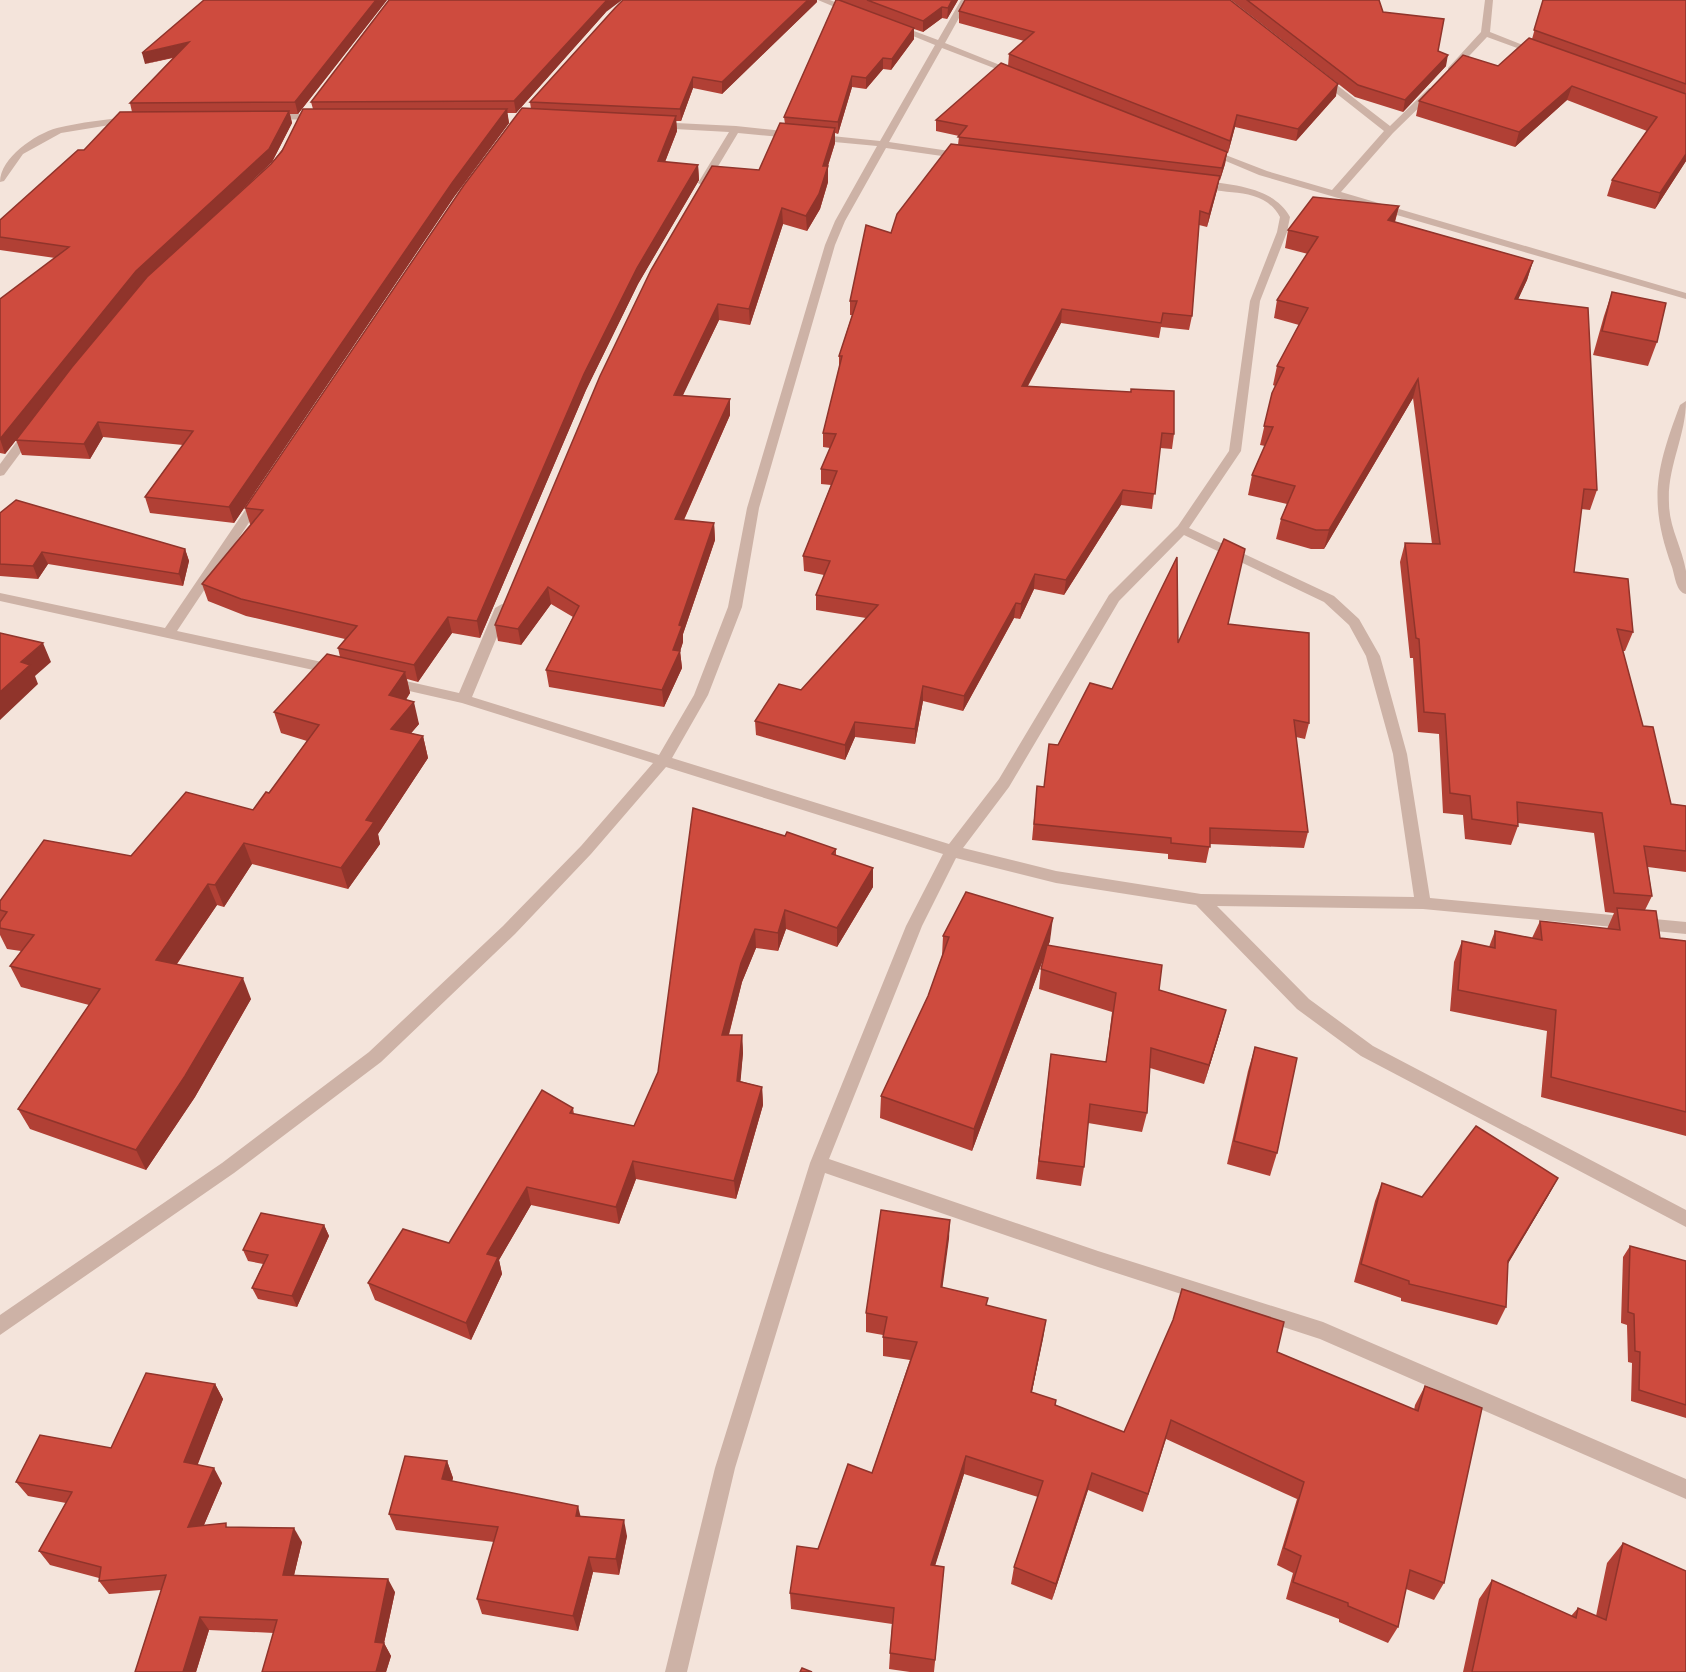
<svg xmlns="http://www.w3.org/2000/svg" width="1686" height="1672" font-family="'Titillium Web',sans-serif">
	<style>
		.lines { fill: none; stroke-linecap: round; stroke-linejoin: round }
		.street { fill: #cdb2a6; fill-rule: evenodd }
		.wall { fill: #b14035 }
		.shaded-wall { fill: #90342b }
		.building { fill: #ce4b3e; stroke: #90342b; stroke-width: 1.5 }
	</style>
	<rect width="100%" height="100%" fill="#f4e4db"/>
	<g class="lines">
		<!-- street -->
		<g class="street">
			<polygon points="818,0 830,0 856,11 849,13"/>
			<path d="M961 0H969L945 43 1020 73 1012 75 942 48 889 142 963 153 968 156 963 159 886 148 845 221 835 245 759 508 742 607 708 695 672 758 949 844 999 779 1109 595 1178 526 1229 451 1250 301 1277 232 1280 217C1261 182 1216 199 1194 183L1199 180C1231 185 1273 186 1290 217L1287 232 1260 301 1241 451 1189 528 1334 596 1359 619 1380 656 1407 754 1430 898 1686 922V934L1423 909 1217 906 1309 999 1373 1046 1686 1210V1227L1361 1056 1297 1009 1196 905 1056 883 956 858 922 926 829 1159 1098 1251 1323 1322 1686 1479V1499L1320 1339 1098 1267 825 1173 735 1468 687 1672H665L715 1468 810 1163 906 926 943 854 666 767 591 854 515 934 381 1062 234 1173 0 1335V1315L222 1163 369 1052 503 926 581 846 653 763 462 703 383 685 381 682 383 679 388 677 459 693 495 608 502 604 507 605 509 608 472 697 659 755 694 695 728 607 747 508 825 245 835 221 877 146 738 133 708 183 703 186 698 183 729 132 656 128 651 125 656 122 736 126 880 141 935 45 891 27 898 25 938 40ZM1184 535 1324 602 1349 625 1366 656 1393 754 1414 897 1201 894 1056 871 963 848 1009 787 1119 601Z"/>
			<polygon points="1485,0 1493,0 1490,32 1543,53 1536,55 1487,37 1454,72 1448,72 1448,68 1481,32"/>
			<polygon points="1318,75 1324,75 1390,126 1429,88 1437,90 1393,133 1341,192 1686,293 1686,299 1259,175 1202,151 1210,149 1267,171 1332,190 1384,131 1318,79"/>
			<polygon points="272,114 320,114 325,117 320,120 269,119 269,115"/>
			<path d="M131 116 134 117V121L61 133 23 154 4 181 0 182C0 158 35 134 57 128 81 122 107 120 131 116Z"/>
			<path d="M1686 401C1686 436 1667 467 1669 503 1669 527 1682 547 1686 571 1686 578 1686 587 1686 594 1676 592 1675 576 1672 567 1648 501 1656 469 1680 405Z"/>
			<polygon points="30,428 36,432 4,475 0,476 0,464 26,429"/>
			<polygon points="258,496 264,500 177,631 336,665 343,670 341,673 336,675 0,601 0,593 165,628 254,497"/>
		</g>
	</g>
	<!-- wall -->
	<g class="wall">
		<polygon points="387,0 298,114 290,114 292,123 272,162 195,234 271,164 313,109 311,102 606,12 516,113 507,113 509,123 454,197 234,523 150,513 145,497 183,445 103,437 90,459 22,455 16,440 5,454 0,453 0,299 55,258 0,250 0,220 84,150 132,112 130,103 173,58 145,64"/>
		<polygon points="836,0 958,0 947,19 942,18 923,32 914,29 914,39 891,70 883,69 866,89 852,87 838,134 835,133 835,143 828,166 828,182 820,209 807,231 783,224 750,325 719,320 682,396 730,415 684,520 714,523 715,540 683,634 683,642 680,651 682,668 664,707 549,687 546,670 573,617 551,604 521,645 498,641 495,625 759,170 785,124 784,117"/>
		<polygon points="1231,0 1379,0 1383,12 1438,51 1446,66 1403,112 1355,97"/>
		<polygon points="1543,0 1686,0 1686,161 1655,209 1607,196 1612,180 1647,131 1567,100 1515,147 1416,116 1419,101 1498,66 1532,39"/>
		<polygon points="817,2 722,94 693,88 681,121 676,121 677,131 665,162 698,165 699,180 638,284 586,390 480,638 452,633 418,682 407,679 410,693 406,700 419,724 411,733 423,736 428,758 378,834 380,844 348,889 252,864 224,907 217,905 177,964 251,999 195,1097 146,1170 30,1129 18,1109 89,1005 21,987 10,966 21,951 7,949 0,935 0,901 131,856 253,810 269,793 307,741 281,733 274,712 340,657 338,648 345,639 246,616 208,601 202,584 251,525 250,524 245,508 531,109 530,102"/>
		<polygon points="959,11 1336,96 1296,141 1235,127 1228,153 1227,153 1225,164 1220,180 1219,180 1217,190 1207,227 1199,225 1192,316 1189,330 1161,327 1159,338 1061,323 1028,386 1174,434 1172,449 1160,448 1152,509 1121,505 1064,595 1034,589 1020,619 1014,618 963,711 923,701 915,744 855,737 845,760 756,735 755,721 801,690 866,618 816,610 816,595 824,575 804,571 803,556 831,485 821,484 821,469 830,448 823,447 823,433 839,368 839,356 852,315 850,315 850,301 891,233 958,145 959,136 936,131 936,120 1008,66 1009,54 1024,41 959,23"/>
		<polygon points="1399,206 1395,222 1533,261 1527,280 1518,299 1597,490 1590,510 1581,509 1574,572 1633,632 1625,651 1623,651 1643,726 1671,804 1686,806 1686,872 1648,867 1652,896 1645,910 1660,938 1686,941 1686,1136 1541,1097 1547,1031 1450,1011 1454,962 1462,941 1489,947 1495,931 1532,938 1540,921 1607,929 1614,913 1605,912 1594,833 1518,823 1518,826 1511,845 1465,839 1463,815 1443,813 1439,734 1418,732 1413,658 1410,658 1400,562 1405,543 1432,544 1413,398 1324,549 1311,549 1276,539 1281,519 1287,504 1248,495 1252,475 1265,446 1260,445 1272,393 1275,386 1273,385 1277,366 1299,325 1274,318 1277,300 1308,254 1285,248 1288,230"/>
		<polygon points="1612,292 1657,342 1648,366 1593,355 1604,316"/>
		<polygon points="0,513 185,549 189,561 183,586 48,564 38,579 0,576"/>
		<polygon points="1228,625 1309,723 1305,739 1296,737 1308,832 1304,848 1210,844 1206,863 1168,859 1168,854 1032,840 1037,786 1044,787 1058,745 1112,689 1178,643"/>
		<polygon points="785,836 836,849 836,856 873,868 873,887 837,947 786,929 778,951 756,948 742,982 729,1035 742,1035 743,1053 740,1081 762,1087 763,1105 736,1199 636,1179 619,1224 531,1205 499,1260 502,1274 471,1340 375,1300 368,1283 449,1243 573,1108 574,1114 634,1126"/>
		<polygon points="943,936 1050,941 1048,946 1159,990 1221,1029 1204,1084 1150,1068 1147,1113 1142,1132 1088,1123 1084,1167 1081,1186 1036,1179 1051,1054 1106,1062 1112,1012 1039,989 1041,969 1045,954 972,1151 880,1118 881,1096 928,996 942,956"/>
		<polygon points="1255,1047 1277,1153 1270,1176 1227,1164 1248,1071"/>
		<polygon points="1558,1178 1548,1196 1508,1263 1506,1307 1497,1325 1401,1301 1401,1298 1354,1282 1375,1201 1382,1183 1422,1197"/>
		<polygon points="950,1220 942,1287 987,1306 1046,1320 1032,1392 1055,1406 1124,1432 1277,1352 1414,1410 1415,1405 1425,1386 1444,1583 1434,1600 1406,1589 1398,1627 1388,1643 1339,1622 1339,1619 1286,1599 1293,1573 1277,1565 1297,1499 1166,1439 1143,1512 1088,1490 1052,1600 1011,1584 1014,1567 1038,1497 964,1474 935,1565 944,1567 934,1672 910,1672 889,1669 892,1624 791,1609 790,1593 818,1549 872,1473 910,1360 883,1356 883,1335 866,1332 866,1313"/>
		<polygon points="324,1225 329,1236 297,1307 258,1299 252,1288 263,1264 248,1261 243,1250"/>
		<polygon points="1630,1246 1686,1261 1686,1418 1631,1401 1632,1363 1628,1362 1627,1325 1621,1323 1623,1257"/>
		<polygon points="215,1384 223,1399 197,1465 222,1483 204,1525 229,1527 302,1542 294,1575 395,1592 384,1643 391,1656 386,1672 262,1672 274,1633 209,1630 196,1672 135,1672 161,1590 109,1594 99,1581 99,1578 50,1565 39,1551 66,1503 28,1496 16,1482 111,1448"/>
		<polygon points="447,1461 453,1478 452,1481 580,1516 627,1536 619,1575 593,1572 578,1631 482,1614 477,1599 494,1542 396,1530 389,1514"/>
		<polygon points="1623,1543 1686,1672 1463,1672 1479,1599 1492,1580 1571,1616 1578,1608 1596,1616 1607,1563"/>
	</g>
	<!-- shaded-wall -->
	<g class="shaded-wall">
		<polygon points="376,0 387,0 298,114 295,102"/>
		<polygon points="607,0 622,0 606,12 516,113 514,101"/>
		<polygon points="808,0 817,0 817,2 722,94 722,82"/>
		<polygon points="952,0 958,0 947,19 948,8"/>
		<polygon points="942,7 942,18 923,32 923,21"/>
		<polygon points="914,28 914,39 891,70 892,59"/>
		<polygon points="189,42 192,53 145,64 142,53"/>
		<polygon points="1448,55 1446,66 1403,112 1405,100"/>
		<polygon points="883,58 883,69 866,89 866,78"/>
		<polygon points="852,76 852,87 838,134 838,122"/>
		<polygon points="693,77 693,88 681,121 680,109"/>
		<polygon points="1338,84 1336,96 1296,141 1298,129"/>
		<polygon points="1572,86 1567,100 1515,147 1519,132"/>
		<polygon points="507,109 509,123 454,197 234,523 229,507 452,183"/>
		<polygon points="289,111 292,123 272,162 140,285 5,454 0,439 136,271"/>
		<polygon points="1237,115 1235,127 1228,153 1230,141"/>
		<polygon points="676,116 677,131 659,177 658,161"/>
		<polygon points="835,128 835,143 823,181 823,166"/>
		<polygon points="1227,152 1225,164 1220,180 1222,168"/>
		<polygon points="1686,154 1686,161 1655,209 1660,193"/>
		<polygon points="698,165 699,180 638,284 586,390 480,638 477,621 584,374 637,268"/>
		<polygon points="828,166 828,182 820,209 807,231 806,216"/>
		<polygon points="1220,176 1217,190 1207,227 1209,214"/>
		<polygon points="1399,206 1394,224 1388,220"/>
		<polygon points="782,208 783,224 750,325 749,309"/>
		<polygon points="1533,261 1527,280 1510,317 1515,299"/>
		<polygon points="718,304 719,320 675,412 674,395"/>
		<polygon points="1062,309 1061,323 1020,400 1022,386"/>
		<polygon points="1418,379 1413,398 1324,549 1329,530"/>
		<polygon points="730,399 730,415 677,535 675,519"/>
		<polygon points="98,422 103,437 90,459 84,444"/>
		<polygon points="1123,490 1121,505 1064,595 1066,580"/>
		<polygon points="714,523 715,540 683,634 683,642 679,655 680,651 682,668 664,707 662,690 679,625"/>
		<polygon points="185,549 189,561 183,586 179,574"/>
		<polygon points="42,552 48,564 38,579 33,566"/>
		<polygon points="1035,574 1034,589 1020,619 1021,604"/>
		<polygon points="548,587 551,604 521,645 518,629"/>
		<polygon points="1016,603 1014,618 963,711 964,696"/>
		<polygon points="448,617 452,633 418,682 414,665"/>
		<polygon points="43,643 51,662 35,676 38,684 0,720 0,692 21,662"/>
		<polygon points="405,672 410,693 394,716 389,695"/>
		<polygon points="923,686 923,701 915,744 915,729"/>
		<polygon points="414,702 419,724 396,751 391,729"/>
		<polygon points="855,722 855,737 845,760 845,745"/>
		<polygon points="423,736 428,758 378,834 380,844 348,889 341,868 366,820"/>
		<polygon points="244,843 252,864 224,907 215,885"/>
		<polygon points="873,868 873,887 837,947 837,928"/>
		<polygon points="208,884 217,905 165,981 156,960"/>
		<polygon points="785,910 786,929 778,951 778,933"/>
		<polygon points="1053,918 1050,941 972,1151 974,1129"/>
		<polygon points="755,929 756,948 742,982 724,1053 722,1035 741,963"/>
		<polygon points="243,978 251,999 195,1097 146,1170 136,1150"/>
		<polygon points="1226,1010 1221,1029 1204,1084 1209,1065"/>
		<polygon points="742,1035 743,1053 739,1099 737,1081"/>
		<polygon points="762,1087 763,1105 736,1199 734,1181"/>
		<polygon points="633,1161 636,1179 619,1224 616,1207"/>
		<polygon points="1558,1178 1548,1196 1499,1279 1508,1261"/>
		<polygon points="527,1187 531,1205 499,1260 502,1274 471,1340 466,1323 487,1254"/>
		<polygon points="950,1220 949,1239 940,1306 941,1287"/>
		<polygon points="324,1225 329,1236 297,1307 292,1296"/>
		<polygon points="1046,1320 1043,1339 1028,1410 1031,1392"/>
		<polygon points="215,1384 223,1399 193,1477 184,1462"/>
		<polygon points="966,1456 964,1474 930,1582 931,1565"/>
		<polygon points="447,1461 453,1478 448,1495 442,1479"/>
		<polygon points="214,1468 222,1483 197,1541 188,1527"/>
		<polygon points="1092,1473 1088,1490 1052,1600 1056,1584"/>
		<polygon points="578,1506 582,1522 576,1516"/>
		<polygon points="624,1520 627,1536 619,1575 616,1559"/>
		<polygon points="294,1528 302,1542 291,1588 283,1575"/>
		<polygon points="589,1557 593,1572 578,1631 573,1616"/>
		<polygon points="388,1579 395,1592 384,1643 391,1656 386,1672 376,1672 375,1642"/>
		<polygon points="200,1617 209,1630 196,1672 183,1672"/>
	</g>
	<!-- building -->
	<g class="building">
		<polygon points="204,0 376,0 295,102 130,103 189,42 142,53"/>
		<polygon points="389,0 607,0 514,101 311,102"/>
		<polygon points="623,0 808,0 722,82 693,77 680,109 530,102 615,8"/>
		<polygon points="836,0 839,0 914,28 892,59 883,58 866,78 852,76 838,122 784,117"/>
		<polygon points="867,0 952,0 948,8 942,7 923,21"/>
		<polygon points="965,0 1230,0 1338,84 1298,129 1237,115 1230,141 1009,54 1034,32 959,11"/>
		<polygon points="1247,0 1379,0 1383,12 1444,19 1438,51 1448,55 1405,100 1358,85"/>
		<polygon points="1543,0 1686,0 1686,84 1534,30"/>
		<polygon points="1529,38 1686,94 1686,154 1660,193 1612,180 1657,117 1572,86 1519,132 1419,101 1463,55 1498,66"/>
		<polygon points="1001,63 1227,152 1222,168 958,137 967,126 936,120"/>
		<polygon points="522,108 676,116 658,161 698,165 637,268 584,374 477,621 448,617 414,665 338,648 357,626 241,599 202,584 263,510 245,508 464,185"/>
		<polygon points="303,109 507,109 452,183 229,507 145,497 193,431 98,422 84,444 16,440 72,367 147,277 271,164 282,151"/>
		<polygon points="289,111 269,149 136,271 0,439 0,299 69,247 0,237 0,220 78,150 84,150 120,112"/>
		<polygon points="780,123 835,128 823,166 828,166 819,194 806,216 782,208 749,309 718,304 674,395 730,399 675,519 714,523 679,625 682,626 673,650 680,651 662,690 546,670 579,606 548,587 518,629 495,625 600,376 651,270 712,166 759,170"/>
		<polygon points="951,144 1220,176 1209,214 1200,211 1192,316 1163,313 1161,323 1062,309 1022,386 1131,392 1131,389 1174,391 1174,434 1162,433 1155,494 1123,490 1066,580 1035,574 1021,604 1016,603 964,696 923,686 915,729 855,722 845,745 755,721 779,684 801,690 878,605 816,595 830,561 803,556 837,471 821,469 836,434 823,433 842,356 839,356 857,301 850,301 866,225 891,233 897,214"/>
		<polygon points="1313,197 1399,206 1388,220 1533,261 1515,299 1588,308 1597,490 1584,489 1574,572 1628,579 1633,632 1617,629 1643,726 1653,727 1671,804 1686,806 1686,851 1644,846 1652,896 1614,893 1602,813 1517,802 1518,826 1472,819 1470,796 1450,793 1445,714 1424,712 1419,639 1416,638 1405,543 1440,544 1418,379 1329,530 1316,530 1281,519 1295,486 1252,475 1273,427 1264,426 1272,393 1284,368 1277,366 1308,308 1277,300 1318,237 1288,230"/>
		<polygon points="1612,292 1666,303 1657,342 1602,331"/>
		<polygon points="16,500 185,549 179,574 42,552 33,566 0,564 0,513"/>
		<polygon points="1224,539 1245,549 1228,624 1309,633 1309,723 1294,720 1308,832 1210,828 1210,847 1171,843 1171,838 1034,824 1037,786 1044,787 1049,744 1058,745 1090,683 1112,689 1177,557 1178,643"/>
		<polygon points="0,633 43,643 21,662 30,665 0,692"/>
		<polygon points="327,654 405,672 389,695 414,702 391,729 423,736 366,820 374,822 341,868 244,843 215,885 208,884 156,960 243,978 185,1076 136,1150 18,1109 100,989 10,966 34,935 0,928 0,922 7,912 0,910 0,901 44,840 131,856 186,792 253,810 266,792 269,793 319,725 274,712"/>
		<polygon points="693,808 785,836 787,832 836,849 832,854 873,868 837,928 785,910 778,933 755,929 741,963 722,1035 742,1035 737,1081 762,1087 734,1181 633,1161 616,1207 527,1187 487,1254 498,1257 466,1323 368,1283 403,1229 449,1243 542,1090 573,1108 570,1113 634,1126 658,1072"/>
		<polygon points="966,892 1053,918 974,1129 881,1096 928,996 949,937 943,936"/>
		<polygon points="1617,908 1656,911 1660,938 1686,941 1686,1112 1551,1077 1556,1010 1458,990 1462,941 1495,948 1495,931 1542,940 1540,921 1620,930"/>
		<polygon points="1047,945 1162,965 1159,990 1226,1010 1209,1065 1151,1048 1147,1113 1090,1104 1084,1167 1039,1161 1051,1054 1106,1062 1116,993 1041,969"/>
		<polygon points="1255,1047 1297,1058 1277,1153 1234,1141"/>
		<polygon points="1476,1126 1558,1178 1508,1261 1506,1307 1409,1284 1409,1281 1361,1264 1382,1183 1422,1197"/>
		<polygon points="881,1210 950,1220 941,1287 988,1298 986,1305 1046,1320 1031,1392 1056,1400 1055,1405 1124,1432 1173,1320 1182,1289 1284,1322 1277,1352 1418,1411 1425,1386 1482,1408 1444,1583 1410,1570 1398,1627 1348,1606 1348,1603 1293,1582 1301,1556 1284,1548 1304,1482 1171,1420 1148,1494 1092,1473 1056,1584 1014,1567 1043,1481 966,1456 931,1565 944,1567 935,1660 890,1653 894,1608 790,1593 797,1546 818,1549 848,1464 872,1473 917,1342 883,1337 887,1317 866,1313"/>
		<polygon points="261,1213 324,1225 292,1296 252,1288 268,1255 243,1250"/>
		<polygon points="1630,1246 1686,1261 1686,1405 1639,1390 1640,1352 1635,1351 1634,1314 1628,1312"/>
		<polygon points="146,1373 215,1384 184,1462 214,1468 188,1527 226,1523 226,1527 294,1528 283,1575 388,1579 375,1642 384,1643 376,1672 262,1672 277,1620 200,1617 183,1672 135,1672 166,1575 99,1581 101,1567 39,1551 72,1492 16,1482 40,1435 111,1448"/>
		<polygon points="405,1456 447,1461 442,1479 578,1506 576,1516 624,1520 616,1559 589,1557 573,1616 477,1599 498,1527 389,1514"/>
		<polygon points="1623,1543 1686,1571 1686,1672 1472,1672 1492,1580 1576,1618 1578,1608 1606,1620"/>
		<polygon points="802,1668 812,1672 800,1672"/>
	</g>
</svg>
